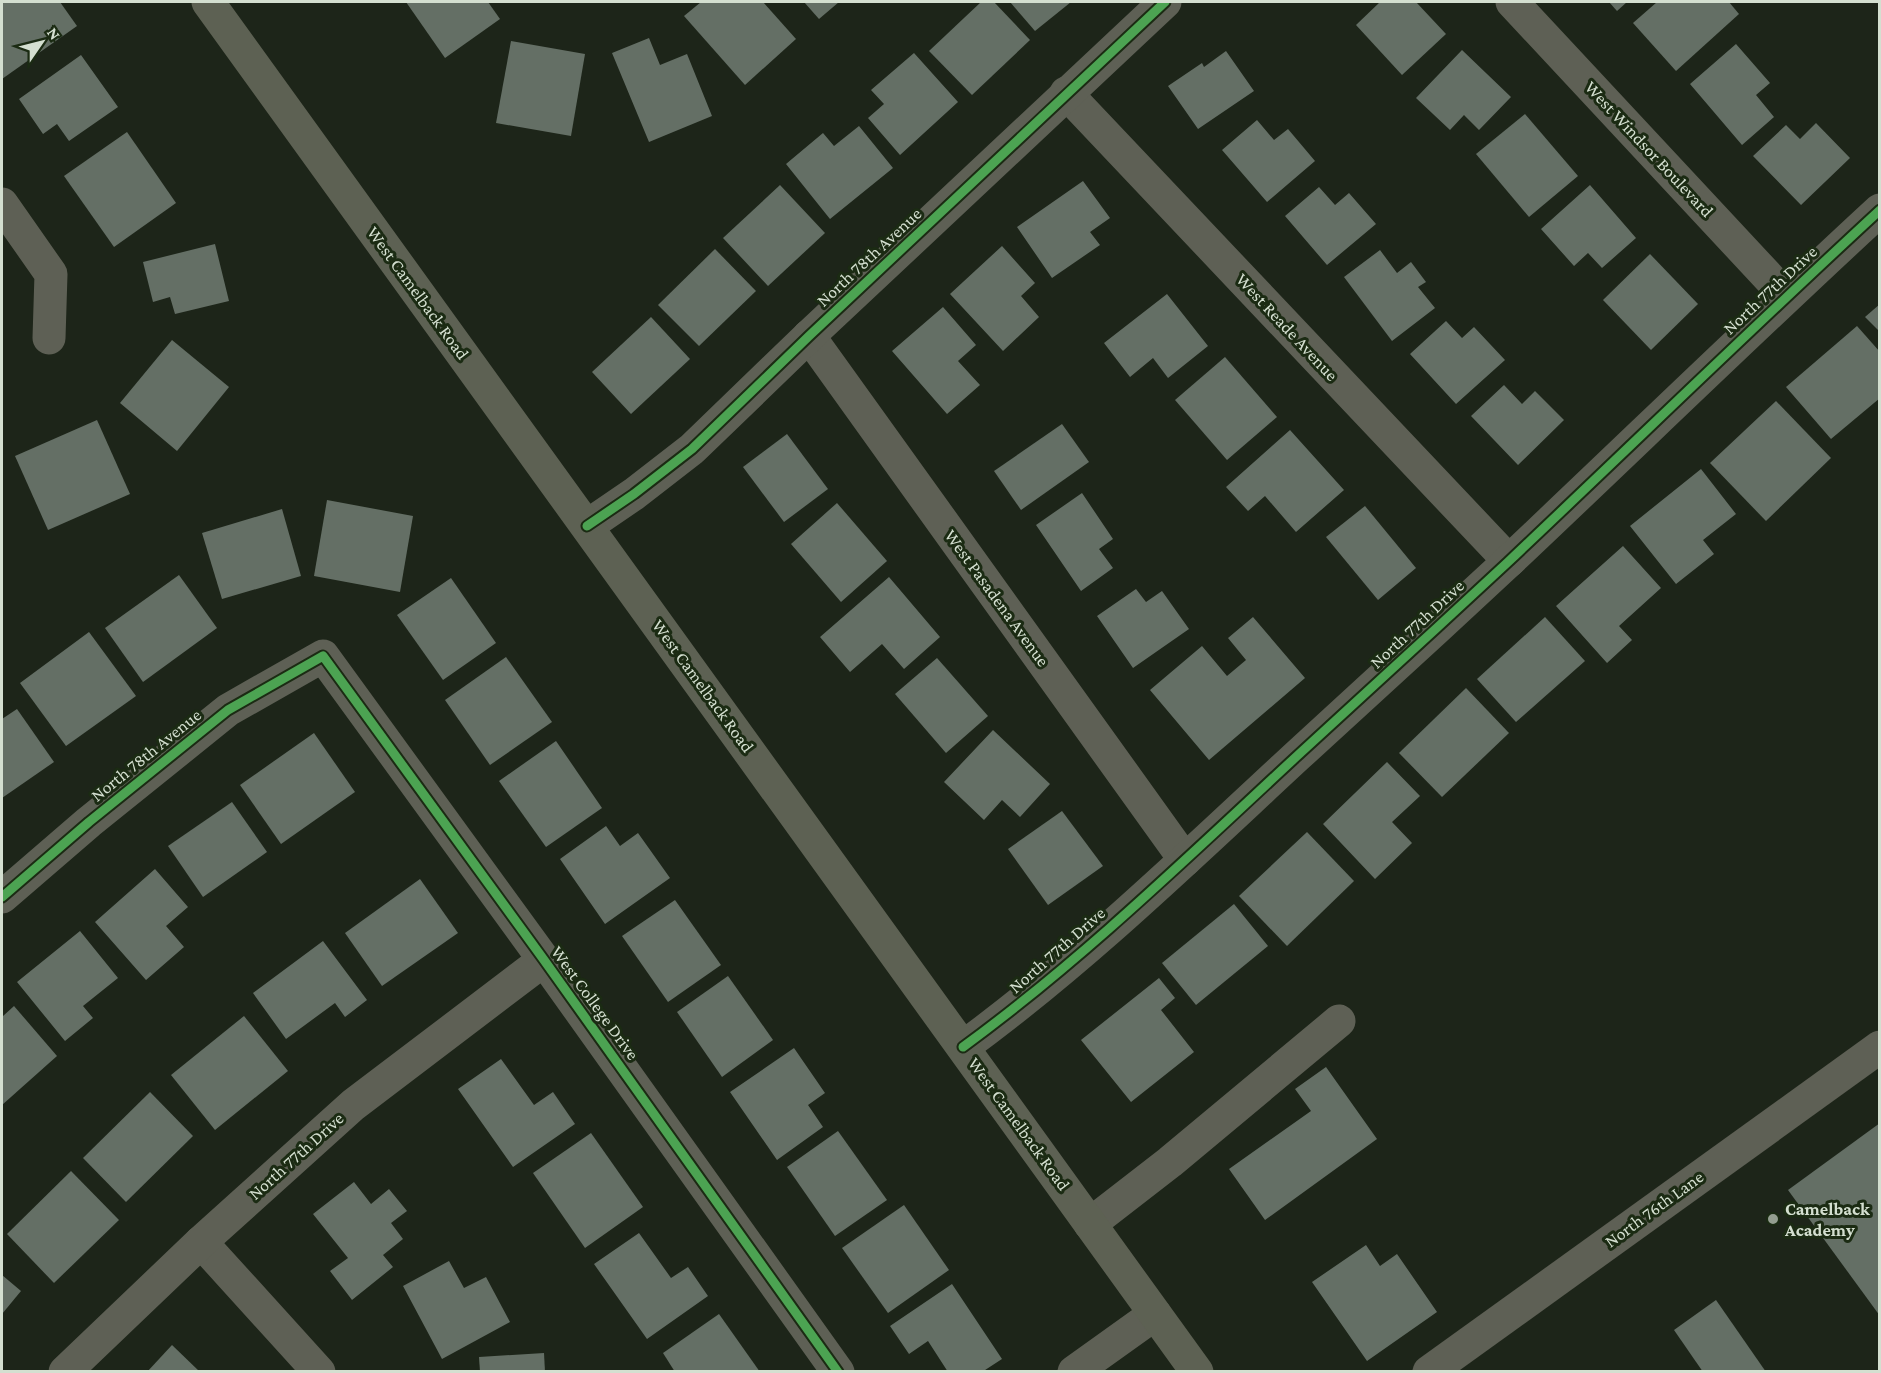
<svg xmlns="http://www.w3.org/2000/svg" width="1881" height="1373" font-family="'Crimson Pro',serif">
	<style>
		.building { fill: #646f65 }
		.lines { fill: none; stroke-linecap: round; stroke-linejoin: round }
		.minor { stroke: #5e6055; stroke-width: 33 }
		.major { stroke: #5d6153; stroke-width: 33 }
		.cycleway-casing { stroke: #1b2b13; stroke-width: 13 }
		.cycleway { stroke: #4ca352; stroke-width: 9 }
		.poi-dot { fill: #949e90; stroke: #1b2b13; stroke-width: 2 }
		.labels { text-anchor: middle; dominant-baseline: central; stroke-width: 6; stroke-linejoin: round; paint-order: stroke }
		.street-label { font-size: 18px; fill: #d4dfd0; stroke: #1b2b13 }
		.poi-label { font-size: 18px; font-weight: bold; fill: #d4dfd0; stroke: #1b2b13; text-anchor: start }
	</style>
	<rect width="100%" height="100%" fill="#1d2519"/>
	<!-- building -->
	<g class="building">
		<polygon points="2,2 60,2 77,26 2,79"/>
		<polygon points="406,2 488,2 500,19 445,58"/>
		<polygon points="701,2 763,2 796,39 745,85 684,16"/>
		<polygon points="804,2 839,2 819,19"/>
		<polygon points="981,2 994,2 1030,40 972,95 929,51"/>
		<polygon points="1010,2 1071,2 1035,31"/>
		<polygon points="1380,2 1416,2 1446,34 1402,75 1356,25"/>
		<polygon points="1609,2 1627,2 1617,11"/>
		<polygon points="1657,2 1729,2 1739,14 1676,71 1633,23"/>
		<polygon points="649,38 660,65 687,54 712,116 649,142 612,53"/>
		<polygon points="511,41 585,54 571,136 496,123"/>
		<polygon points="1736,44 1770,83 1756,95 1774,117 1742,145 1690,84"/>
		<polygon points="1462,50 1511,97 1479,130 1464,115 1450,130 1416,98"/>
		<polygon points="1226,51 1254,91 1198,129 1168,86 1202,63 1204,67"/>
		<polygon points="914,53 958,102 900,155 868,118 884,104 871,90"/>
		<polygon points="81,55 118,107 69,141 57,124 43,134 19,99"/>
		<polygon points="1525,114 1578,176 1529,217 1476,154"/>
		<polygon points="1257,120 1274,140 1288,129 1315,161 1267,202 1222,150"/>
		<polygon points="1816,123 1850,158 1801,205 1753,156 1786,125 1800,139"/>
		<polygon points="859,126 893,168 830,219 786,164 823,133 834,146"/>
		<polygon points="127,132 176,203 114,247 64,176"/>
		<polygon points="1083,181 1110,218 1090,232 1100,245 1052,278 1017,227"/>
		<polygon points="780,185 825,233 768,286 723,238"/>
		<polygon points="1590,185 1636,238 1602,268 1588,253 1574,266 1541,229"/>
		<polygon points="1319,187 1335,205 1349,193 1376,224 1327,265 1285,216"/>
		<polygon points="215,244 229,301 175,314 170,297 153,302 143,262"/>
		<polygon points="1002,246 1035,283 1021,296 1039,317 1003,351 950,294"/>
		<polygon points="715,249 756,291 699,346 658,305"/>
		<polygon points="1380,250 1397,273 1411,262 1426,282 1418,287 1435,308 1392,341 1344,277"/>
		<polygon points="1650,254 1698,304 1651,350 1603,300"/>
		<polygon points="1167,294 1208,346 1168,378 1153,358 1130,377 1104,343"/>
		<polygon points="1880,304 1880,332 1865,317"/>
		<polygon points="943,307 976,345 958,361 980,385 947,414 892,351"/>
		<polygon points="651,317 690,359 631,414 592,372"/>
		<polygon points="1446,321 1462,338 1474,327 1505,360 1456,404 1410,354"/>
		<polygon points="1857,326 1880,352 1880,398 1831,439 1786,387"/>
		<polygon points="172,340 229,387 177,451 120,403"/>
		<polygon points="1225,357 1277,417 1227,460 1175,400"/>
		<polygon points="1504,385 1522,404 1535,391 1564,420 1518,465 1471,416"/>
		<polygon points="1776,401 1831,458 1766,521 1710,463"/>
		<polygon points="97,420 130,494 48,530 15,456"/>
		<polygon points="1062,424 1089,462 1021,510 994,471"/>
		<polygon points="1290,430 1344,490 1296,532 1265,496 1248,511 1226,487"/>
		<polygon points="787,434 828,489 784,522 743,467"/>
		<polygon points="1701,469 1736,514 1703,540 1714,554 1676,584 1630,526"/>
		<polygon points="1082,493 1113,539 1099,549 1113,568 1081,591 1036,525"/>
		<polygon points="327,500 413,516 400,592 314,576"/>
		<polygon points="837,503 887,561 841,602 791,544"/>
		<polygon points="1365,506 1416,568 1378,600 1326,537"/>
		<polygon points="282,509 301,576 222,599 202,533"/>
		<polygon points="1623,546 1661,588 1619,626 1632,640 1607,663 1556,606"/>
		<polygon points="179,575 217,628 143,682 105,628"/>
		<polygon points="889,577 940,637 904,669 882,644 850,672 820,637"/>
		<polygon points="451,578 496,643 443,680 397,615"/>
		<polygon points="1136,589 1146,602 1162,591 1189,629 1133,668 1097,616"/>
		<polygon points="1253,617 1305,678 1209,760 1150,690 1202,646 1227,676 1246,660 1228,638"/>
		<polygon points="1545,617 1585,661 1516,722 1477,679"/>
		<polygon points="89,632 136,696 66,746 20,683"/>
		<polygon points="506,657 552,722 490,765 445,700"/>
		<polygon points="937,658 988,716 946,753 895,694"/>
		<polygon points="1466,688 1509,733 1442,797 1399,753"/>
		<polygon points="17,709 54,762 2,798 2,719"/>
		<polygon points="993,730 1050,784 1020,817 1002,800 984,820 944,782"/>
		<polygon points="314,733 355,792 281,844 240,785"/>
		<polygon points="556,741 602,808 546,847 499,781"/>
		<polygon points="1387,762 1420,796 1392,822 1412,843 1375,879 1323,824"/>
		<polygon points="232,802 267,852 203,897 168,846"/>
		<polygon points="1062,811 1103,866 1048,905 1008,849"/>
		<polygon points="606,826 620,846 638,833 670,878 605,924 560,859"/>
		<polygon points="1307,832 1354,881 1287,946 1239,896"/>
		<polygon points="155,869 188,907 166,926 184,947 146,980 95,922"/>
		<polygon points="420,879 458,933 382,986 345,933"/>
		<polygon points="675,900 721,965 668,1002 622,936"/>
		<polygon points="1234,904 1268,946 1196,1005 1162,963"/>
		<polygon points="80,931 118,978 83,1006 93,1018 65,1041 17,982"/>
		<polygon points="323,941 367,1000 345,1017 335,1003 286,1039 253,993"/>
		<polygon points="728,976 773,1040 722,1077 677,1012"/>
		<polygon points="1159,978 1175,998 1161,1010 1194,1052 1131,1102 1081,1040"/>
		<polygon points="14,1006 57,1056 2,1105 2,1017"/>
		<polygon points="244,1016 288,1071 215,1130 171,1075"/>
		<polygon points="794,1048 825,1093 808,1105 823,1127 777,1160 730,1092"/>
		<polygon points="501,1059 534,1105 553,1092 575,1124 513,1167 458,1089"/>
		<polygon points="1326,1067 1377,1139 1265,1220 1229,1169 1311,1111 1295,1089"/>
		<polygon points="150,1092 193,1136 126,1202 83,1158"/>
		<polygon points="1880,1123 1880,1316 1788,1190"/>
		<polygon points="838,1131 887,1200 835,1236 787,1167"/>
		<polygon points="591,1133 643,1207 585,1248 533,1173"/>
		<polygon points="71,1171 119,1220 54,1283 7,1234"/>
		<polygon points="354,1182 371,1204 389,1189 407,1211 391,1223 403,1239 383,1255 393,1267 352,1300 330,1271 348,1258 313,1214"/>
		<polygon points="904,1205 949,1270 888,1313 842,1248"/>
		<polygon points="639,1233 671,1278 688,1267 708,1296 647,1339 594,1264"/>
		<polygon points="1366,1245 1380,1266 1397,1254 1437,1312 1367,1361 1312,1282"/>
		<polygon points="449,1261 464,1288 486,1277 510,1322 442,1359 403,1286"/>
		<polygon points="2,1275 21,1291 2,1314"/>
		<polygon points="952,1284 1002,1359 982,1372 948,1372 928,1341 909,1354 890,1326"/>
		<polygon points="1716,1300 1766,1372 1703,1372 1674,1330"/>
		<polygon points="719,1314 760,1372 675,1372 663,1353"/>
		<polygon points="172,1345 200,1372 147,1372"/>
		<polygon points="544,1353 545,1372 480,1372 479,1357"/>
	</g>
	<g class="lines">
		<!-- minor -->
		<g class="minor">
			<polyline points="1512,2 1786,296"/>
			<polyline points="1066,93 1509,561"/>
			<polyline points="2,204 51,274 49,338"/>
			<polyline points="809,336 1185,860"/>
			<polyline points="587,526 634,494 692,449 809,336 1165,2"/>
			<polyline points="2,897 89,822 228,710 323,656 544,960 838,1372"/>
			<path d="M963 1047C1082 960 1189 856 1297 756 1367 692 1438 627 1508 562 1632 445 1754 326 1880 210"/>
			<polyline points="1090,1224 1170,1162 1339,1021"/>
			<polyline points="201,1242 319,1372"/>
			<polyline points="65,1372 201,1242 353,1105 544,960"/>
			<polyline points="1074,1372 1155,1314"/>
			<polyline points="1429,1372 1880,1047"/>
		</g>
		<!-- major -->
		<polyline class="major" points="208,2 1197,1372"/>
		<defs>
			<g id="cycleway">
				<polyline points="587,526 634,494 692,449 809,336 1165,2"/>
				<polyline points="2,897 89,822 228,710 323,656 544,960 838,1372"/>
				<path d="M963 1047C1082 960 1189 856 1297 756 1367 692 1438 627 1508 562 1632 445 1754 326 1880 210"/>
			</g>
		</defs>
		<!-- cycleway casing -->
		<use href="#cycleway" class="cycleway-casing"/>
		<!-- cycleway -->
		<use href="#cycleway" class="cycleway"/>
	</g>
	<!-- markers -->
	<circle class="poi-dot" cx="1773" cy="1219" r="6"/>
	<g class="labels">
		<!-- street labels -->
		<g class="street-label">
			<text transform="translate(1649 149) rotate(47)">West Windsor Boulevard</text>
			<text transform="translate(869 257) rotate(-43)">North 78th Avenue</text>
			<text transform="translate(1770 290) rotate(-43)">North 77th Drive</text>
			<text transform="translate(418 293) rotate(54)">West Camelback Road</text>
			<text transform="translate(1287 327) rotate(47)">West Reade Avenue</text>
			<text transform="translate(997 598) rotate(54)">West Pasadena Avenue</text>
			<text transform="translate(1417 624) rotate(-43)">North 77th Drive</text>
			<text transform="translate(703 686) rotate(54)">West Camelback Road</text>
			<text transform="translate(146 755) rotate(-39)">North 78th Avenue</text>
			<text transform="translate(1057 950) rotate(-41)">North 77th Drive</text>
			<text transform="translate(595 1003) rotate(54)">West College Drive</text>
			<text transform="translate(1019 1124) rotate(54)">West Camelback Road</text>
			<text transform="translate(296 1156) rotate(-42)">North 77th Drive</text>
			<text transform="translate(1654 1209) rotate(-36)">North 76th Lane</text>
		</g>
		<!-- poi labels -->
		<g class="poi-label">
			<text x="1785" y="1209">Camelback<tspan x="1785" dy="21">Academy</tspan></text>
		</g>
	</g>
	<!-- border -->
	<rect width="1881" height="1373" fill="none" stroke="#d4dfd0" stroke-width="6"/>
	<!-- north arrow -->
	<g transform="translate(42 42) rotate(55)" stroke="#1b2b13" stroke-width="4.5" paint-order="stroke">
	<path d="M0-4.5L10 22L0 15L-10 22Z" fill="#d4dfd0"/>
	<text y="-9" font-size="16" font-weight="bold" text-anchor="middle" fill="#d4dfd0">N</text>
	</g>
</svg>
